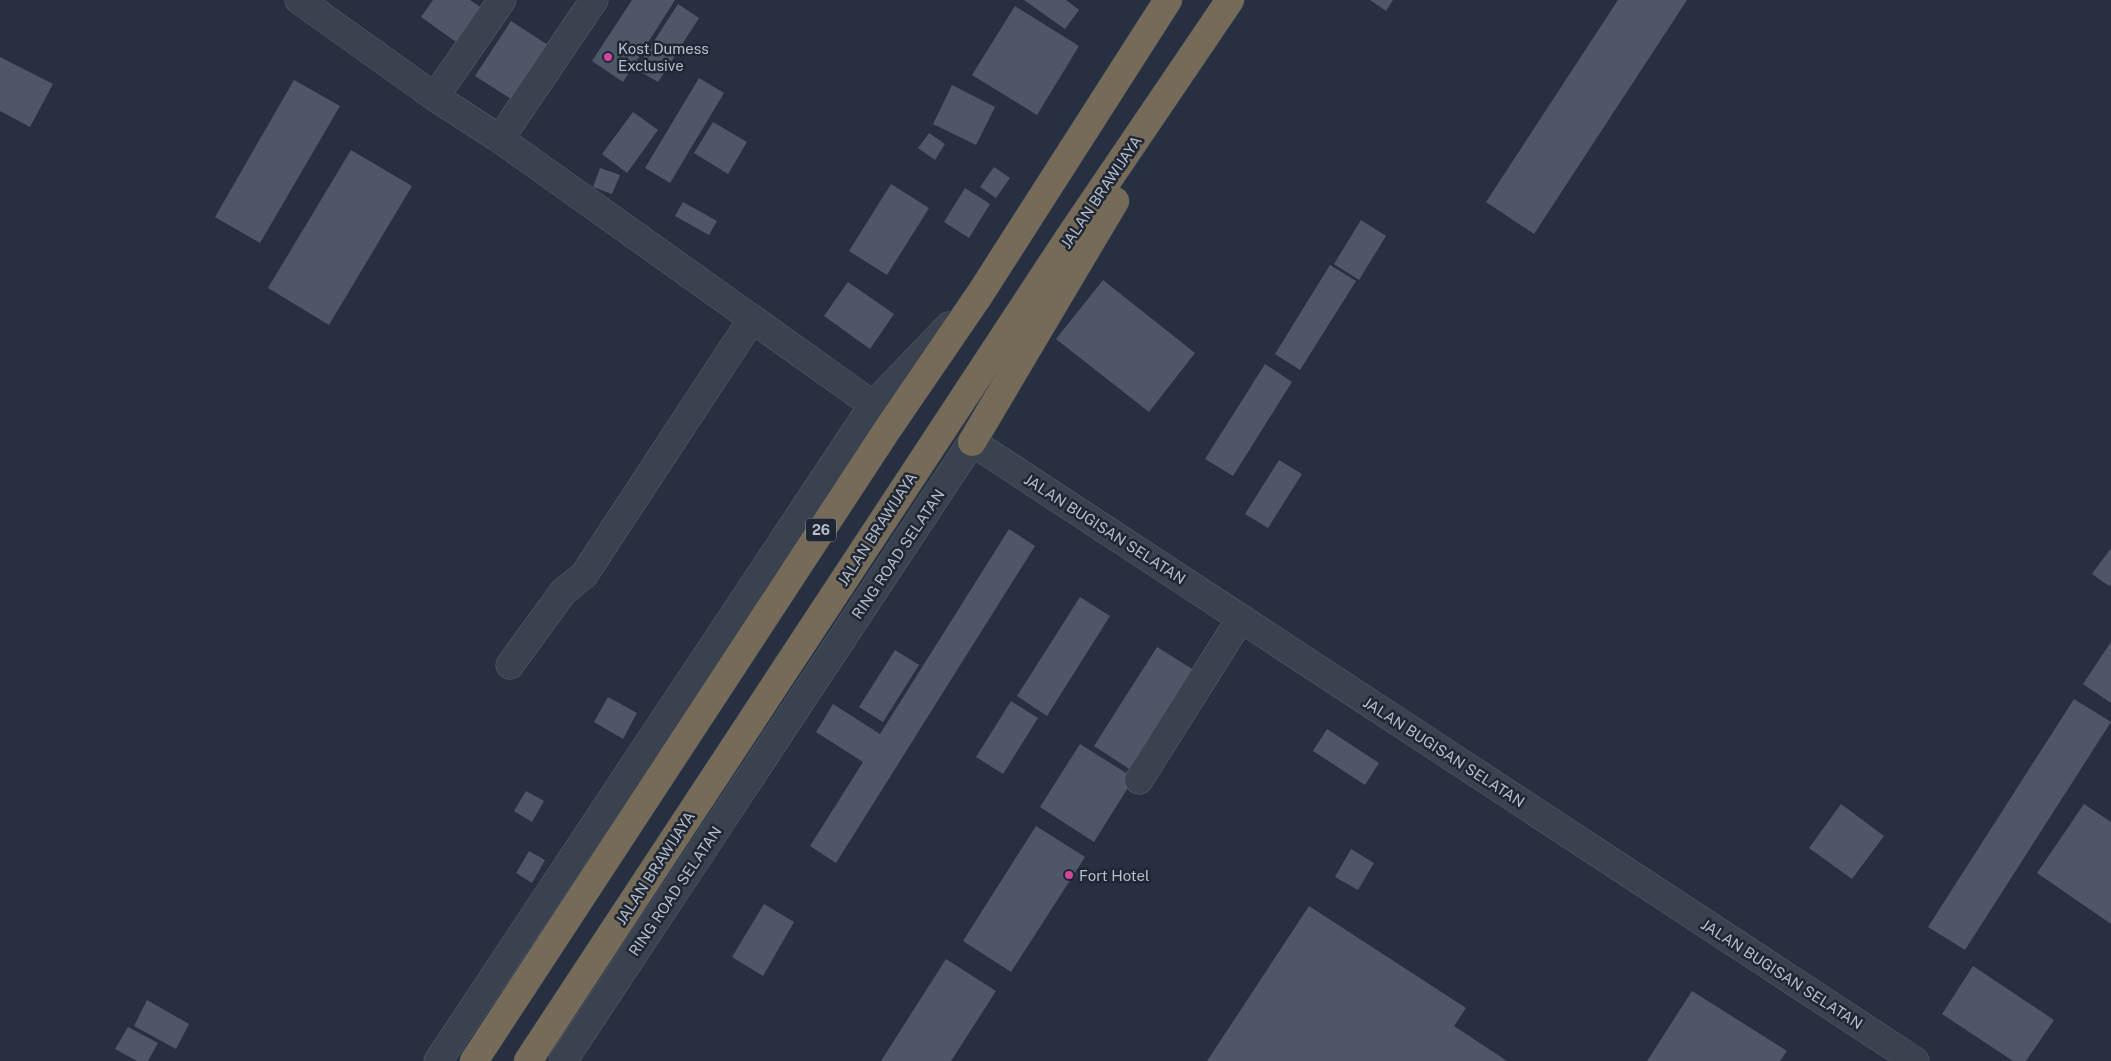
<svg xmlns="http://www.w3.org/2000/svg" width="2111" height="1061" font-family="'Public Sans',sans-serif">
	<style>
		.building { fill: #4d5768 }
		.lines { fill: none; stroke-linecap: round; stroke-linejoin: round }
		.minor-casing { stroke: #58606d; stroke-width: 29 }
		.highway-casing { stroke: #454d5a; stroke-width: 29 }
		.minor { stroke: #3a4250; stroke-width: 28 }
		.highway { stroke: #756b58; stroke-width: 28 }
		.hotel-dot { fill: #d1479c; stroke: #1f2735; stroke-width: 2 }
		.labels { text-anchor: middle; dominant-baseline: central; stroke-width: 5; stroke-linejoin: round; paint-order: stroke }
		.shield { fill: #1f2735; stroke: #89919d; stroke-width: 1 }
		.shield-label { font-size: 14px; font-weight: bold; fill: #b7beca }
		.poi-label { font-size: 15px; fill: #b7beca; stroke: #1f2735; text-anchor: start }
		.street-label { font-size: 15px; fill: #b7beca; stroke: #1f2735 }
	</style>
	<rect width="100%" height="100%" fill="#263040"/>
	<!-- building -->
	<g class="building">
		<polygon points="433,0 470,0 483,9 459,44 421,17"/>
		<polygon points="632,0 675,0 623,82 592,61"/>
		<polygon points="1024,0 1066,0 1079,10 1065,29"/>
		<polygon points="1370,0 1393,0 1386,11"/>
		<polygon points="1618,0 1687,0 1534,234 1486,202"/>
		<polygon points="678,4 699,18 658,82 636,69"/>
		<polygon points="1015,6 1079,46 1037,115 972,75"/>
		<polygon points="511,21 551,47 516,102 475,76"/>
		<polygon points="0,57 53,84 30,127 0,111"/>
		<polygon points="699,78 724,93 670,183 645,168"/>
		<polygon points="294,80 340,106 260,243 215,217"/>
		<polygon points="952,85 995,107 976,145 933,124"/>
		<polygon points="633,112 658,130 627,173 602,154"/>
		<polygon points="713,122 747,142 728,174 694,153"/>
		<polygon points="929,133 945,144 935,160 918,148"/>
		<polygon points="351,150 412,186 329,325 268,288"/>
		<polygon points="994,167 1010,178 996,198 980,187"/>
		<polygon points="600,168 620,175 612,194 593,187"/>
		<polygon points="891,184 929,208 887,275 849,251"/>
		<polygon points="965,188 990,204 969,238 944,222"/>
		<polygon points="683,202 717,221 709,235 675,216"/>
		<polygon points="1361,220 1386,236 1359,280 1334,264"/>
		<polygon points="1330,265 1356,281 1300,370 1275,354"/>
		<polygon points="1103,280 1195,353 1149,412 1056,339"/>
		<polygon points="848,282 894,314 870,349 824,316"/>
		<polygon points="1265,364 1292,382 1233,476 1205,459"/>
		<polygon points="1279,460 1302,474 1268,528 1245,514"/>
		<polygon points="1009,529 1035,546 836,863 810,846 863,762 816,732 833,704 880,734"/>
		<polygon points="2111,548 2111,584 2109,586 2092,574"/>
		<polygon points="1080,597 1110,616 1047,716 1017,696"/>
		<polygon points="2111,642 2111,703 2083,684"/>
		<polygon points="1157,647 1197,672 1134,772 1094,746"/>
		<polygon points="895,650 919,665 883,722 859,707"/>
		<polygon points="608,697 637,713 623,739 594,722"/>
		<polygon points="2074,699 2111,722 1965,950 1928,927"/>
		<polygon points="1011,701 1038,718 1003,774 976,757"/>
		<polygon points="1327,729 1379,763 1365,785 1313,751"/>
		<polygon points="1080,744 1134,778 1094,842 1040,807"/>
		<polygon points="526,791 544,801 532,822 514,811"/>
		<polygon points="1841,804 1884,836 1852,879 1809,848"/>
		<polygon points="2084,804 2111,822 2111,924 2037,873"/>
		<polygon points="1036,826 1085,857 1011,972 963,941"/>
		<polygon points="1351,849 1374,863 1358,890 1335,877"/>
		<polygon points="529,851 545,860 532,883 516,873"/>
		<polygon points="764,904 794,922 763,976 732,957"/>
		<polygon points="1309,906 1466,1008 1454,1026 1507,1061 1207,1061"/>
		<polygon points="946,959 996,991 951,1061 881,1061"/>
		<polygon points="1973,966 2054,1020 2026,1061 2013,1061 1942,1014"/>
		<polygon points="1692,991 1787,1051 1780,1061 1647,1061"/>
		<polygon points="147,1000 189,1024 176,1049 134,1026"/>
		<polygon points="128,1027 158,1043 148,1061 137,1061 115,1049"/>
	</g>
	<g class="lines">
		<defs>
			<g id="minor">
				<polyline points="299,0 435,97 500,139 873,405"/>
				<polyline points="435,97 502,0"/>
				<polyline points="500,139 594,0"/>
				<polyline points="510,665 563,592 584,575 752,319"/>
				<polyline points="1139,780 1241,618"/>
				<polyline points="438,1061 873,405 949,326"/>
				<polyline points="563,1061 972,442 1915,1061"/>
			</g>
			<g id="highway">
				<polyline points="972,442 1115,201"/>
				<polyline points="474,1061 887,430 980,294 1168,0"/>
				<polyline points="528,1061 1066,242 1230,0"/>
			</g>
		</defs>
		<!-- minor casing -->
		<use href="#minor" class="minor-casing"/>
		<!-- highway casing -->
		<use href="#highway" class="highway-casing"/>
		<!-- minor -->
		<use href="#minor" class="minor"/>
		<!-- highway -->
		<use href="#highway" class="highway"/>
	</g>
	<!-- markers -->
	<g class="hotel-dot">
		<circle cx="608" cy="57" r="5"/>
		<circle cx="1069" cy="875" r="5"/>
	</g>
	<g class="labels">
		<!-- shield labels -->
		<rect class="shield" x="806" y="518.5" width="30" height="23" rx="4"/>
		<g class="shield-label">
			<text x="821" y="530">26</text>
		</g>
		<!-- poi labels -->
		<g class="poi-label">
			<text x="618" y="48">Kost Dumess<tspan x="618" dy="17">Exclusive</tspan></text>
			<text x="1079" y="875">Fort Hotel</text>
		</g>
		<!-- street labels -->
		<g class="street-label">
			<text transform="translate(1101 192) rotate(-56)">JALAN BRAWIJAYA</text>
			<text transform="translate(877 529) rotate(-57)">JALAN BRAWIJAYA</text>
			<text transform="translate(1105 529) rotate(33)">JALAN BUGISAN SELATAN</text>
			<text transform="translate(898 554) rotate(-56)">RING ROAD SELATAN</text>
			<text transform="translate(1444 752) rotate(33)">JALAN BUGISAN SELATAN</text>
			<text transform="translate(655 868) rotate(-57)">JALAN BRAWIJAYA</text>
			<text transform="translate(675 891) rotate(-56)">RING ROAD SELATAN</text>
			<text transform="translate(1782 974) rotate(33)">JALAN BUGISAN SELATAN</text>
		</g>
	</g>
</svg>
